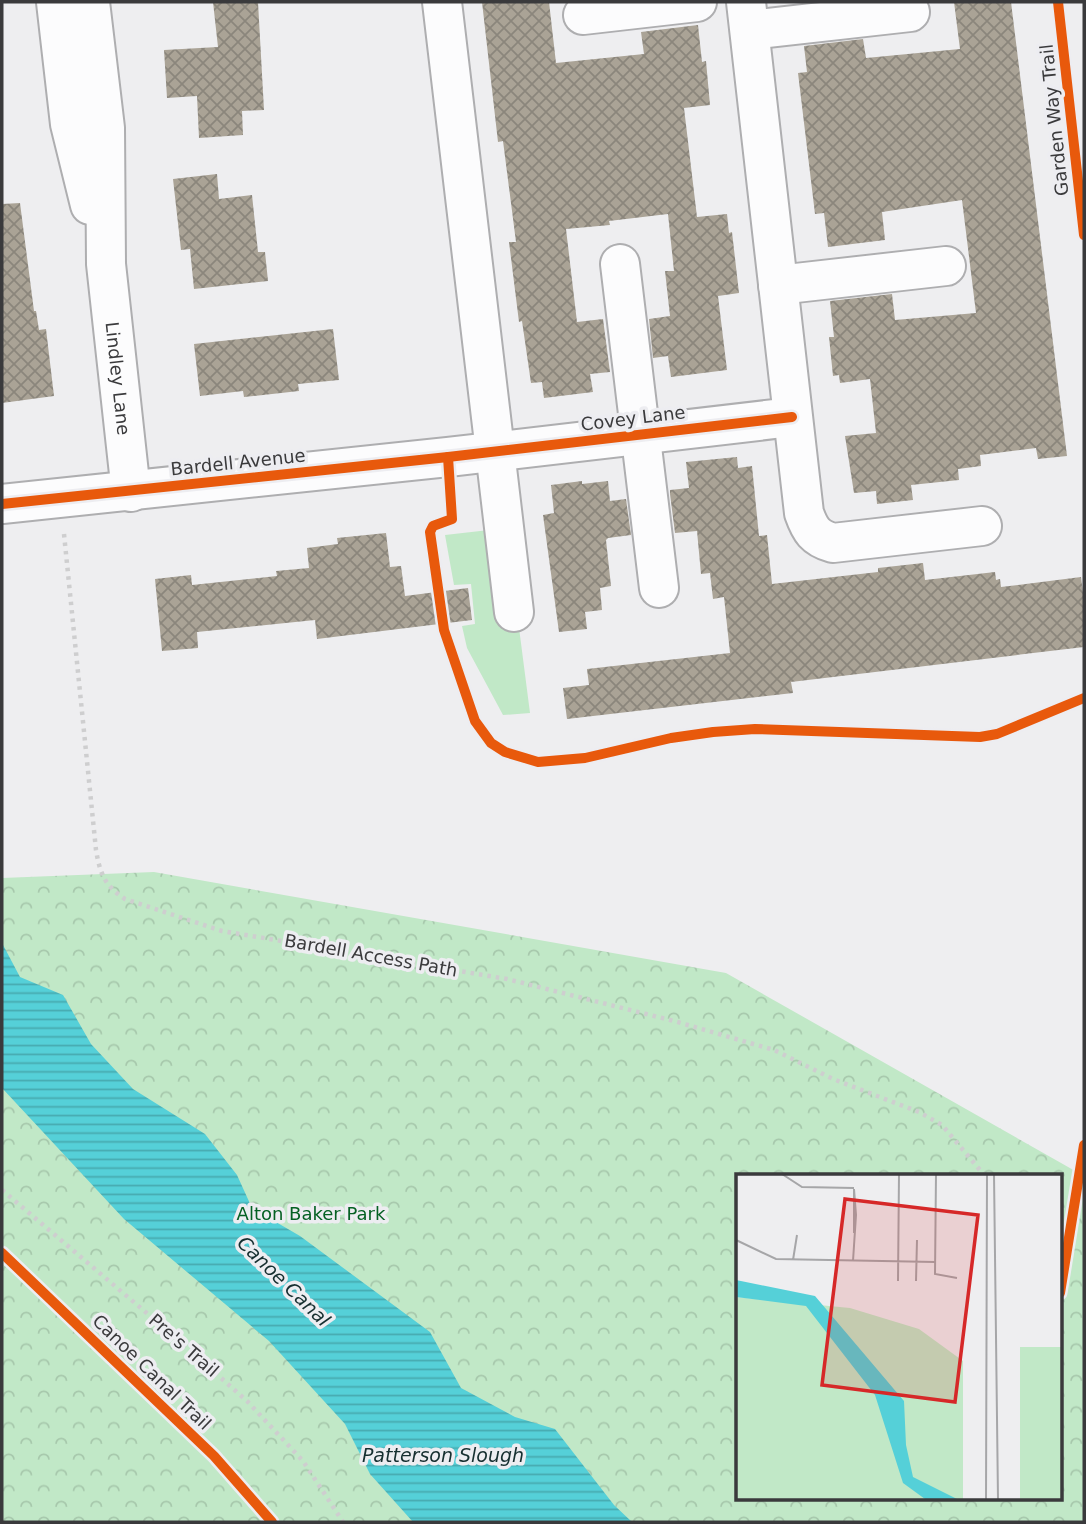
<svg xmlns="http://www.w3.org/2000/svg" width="1086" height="1524" font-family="'DejaVu Sans',sans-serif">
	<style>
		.park { fill: url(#park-crowns); fill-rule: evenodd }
		.garden { fill: #c1e8c7 }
		.water { fill: url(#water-rules) }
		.building { fill: url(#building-cross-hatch) }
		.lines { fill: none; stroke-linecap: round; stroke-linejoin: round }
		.minor-casing { stroke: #aeaeb0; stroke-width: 42 }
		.path { stroke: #cececf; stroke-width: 4.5; stroke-dasharray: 3.5 5; stroke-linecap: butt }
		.minor { stroke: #fcfcfd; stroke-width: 38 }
		.cycleway-casing { stroke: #ededf1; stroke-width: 15 }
		.cycleway { stroke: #e8590c; stroke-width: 10 }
		.labels { text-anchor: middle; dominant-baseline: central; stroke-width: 7; stroke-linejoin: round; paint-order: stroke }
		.street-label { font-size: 18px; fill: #3a3a3c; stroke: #ededf1 }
		.park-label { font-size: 18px; fill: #056123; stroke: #ededf1 }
		.water-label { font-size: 19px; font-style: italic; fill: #162f30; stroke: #ededf1 }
		.inset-road { fill: none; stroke: #a6a6a8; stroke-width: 2 }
		.view { fill: #d62828; fill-opacity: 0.15; stroke: #d62828; stroke-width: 3.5 }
		.inset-edge { fill: none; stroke: #3a3a3c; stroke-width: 3.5 }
	</style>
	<defs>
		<pattern id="park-crowns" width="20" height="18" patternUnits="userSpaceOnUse" patternTransform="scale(1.75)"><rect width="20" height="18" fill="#c1e8c7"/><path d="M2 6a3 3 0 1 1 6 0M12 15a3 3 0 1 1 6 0" fill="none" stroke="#a7c8ac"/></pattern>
		<pattern id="water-rules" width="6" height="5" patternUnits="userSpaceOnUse" patternTransform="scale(1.75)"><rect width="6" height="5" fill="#55d0d8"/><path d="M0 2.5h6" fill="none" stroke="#47aab0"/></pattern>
		<pattern id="building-cross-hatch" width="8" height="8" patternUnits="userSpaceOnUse" patternTransform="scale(1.75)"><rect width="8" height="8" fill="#aaa396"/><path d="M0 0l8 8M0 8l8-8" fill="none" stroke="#8b867c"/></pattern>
	</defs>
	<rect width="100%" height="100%" fill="#eeeef0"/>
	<!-- park -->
	<path class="park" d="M154 872 726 973 1084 1176V1522H2V878ZM738 1176H1060V1498H738Z"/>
	<!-- garden -->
	<polygon class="garden" points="489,530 518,620 530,713 503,715 467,648 462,626 475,624 471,584 454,585 445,535"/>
	<!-- water -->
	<polygon class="water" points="2,943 20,977 63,995 91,1044 133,1089 205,1134 237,1175 252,1208 300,1236 430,1332 461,1388 515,1417 555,1429 614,1505 632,1522 413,1522 370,1474 345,1424 269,1341 124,1219 2,1088"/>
	<!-- building -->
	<g class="building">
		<polygon points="213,2 258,2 264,110 242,111 243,135 199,138 197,96 167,98 164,50 218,47"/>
		<polygon points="482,2 549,2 556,63 644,54 641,32 698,25 702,62 706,61 710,105 684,108 697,217 727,214 729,233 732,232 739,293 718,296 727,370 671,377 668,356 653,358 649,319 670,316 665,271 674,271 668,214 609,221 610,225 566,229 577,322 603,319 610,372 590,374 593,392 544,398 542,382 531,383 522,321 519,322 509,242 516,242 503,141 498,142"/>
		<polygon points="954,2 1011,2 1067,456 1038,459 1036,448 980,455 981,466 958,469 959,480 911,485 913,500 877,504 876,491 854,493 845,436 876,433 870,379 840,383 839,375 833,376 829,337 834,337 830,301 892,294 895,320 976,313 962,200 882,212 885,240 828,247 824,213 815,214 798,73 807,72 804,46 863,39 866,58 960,49"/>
		<polygon points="217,174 219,199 252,195 258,252 265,252 268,281 194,289 190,249 181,250 173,179"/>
		<polygon points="20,203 34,311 36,311 39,330 46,329 54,396 2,403 2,204"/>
		<polygon points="333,329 339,380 298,384 299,391 244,397 243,391 200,396 194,344"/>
		<polygon points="737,457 738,468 752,466 759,536 767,535 772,584 878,572 878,568 923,563 925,580 995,572 996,580 1000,579 1001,587 1081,577 1084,601 1084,647 791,682 793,693 567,719 563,688 589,685 587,669 730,653 724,597 713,599 710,573 701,574 697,531 675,533 670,494 670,490 689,488 686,462"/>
		<polygon points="582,481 582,484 608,481 610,501 626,499 631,535 608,538 606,540 611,586 600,588 602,610 585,612 587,629 559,632 543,515 554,513 551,485"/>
		<polygon points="386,533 390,567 401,566 405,596 468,588 472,620 317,639 315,620 197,632 198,648 162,651 155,579 191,575 192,585 277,576 276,571 309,568 307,548 338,544 337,538"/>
	</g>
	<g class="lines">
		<defs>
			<g id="minor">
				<polyline points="56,2 70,124 90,205"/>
				<path id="s1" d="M90 2 105 128 106 264 131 492"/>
				<polyline points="442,2 514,612"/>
				<path d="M746 2 804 513C810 530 815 538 833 543L982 526"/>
				<polyline points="583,15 697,2"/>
				<polyline points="750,30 910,12"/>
				<polyline points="620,264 659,588"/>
				<polyline points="778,285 946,266"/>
				<polyline points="2,504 448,457 792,417"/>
			</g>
		</defs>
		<!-- minor casing -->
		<use href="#minor" class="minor-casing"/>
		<!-- path -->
		<g class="path">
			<path d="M64 534 96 850C100 874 105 886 125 899L222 931 507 979 674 1021 774 1050 833 1079 919 1112 942 1125 985 1176"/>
			<polyline points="2,1190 169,1332 247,1401 303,1461 343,1522"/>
			<polyline points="1060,1276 1062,1279"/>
		</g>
		<!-- minor -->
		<use href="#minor" class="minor"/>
		<defs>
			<g id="cycleway">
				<polyline points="1058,2 1084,235"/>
				<polyline points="448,457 452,519 433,526 430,532 444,630 475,721 491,743 505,752 538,762 585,758 671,738 713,732 755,729 980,737 997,734 1084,698"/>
				<polyline points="2,504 448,457 792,417"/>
				<polyline points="2,1253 214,1456 272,1522"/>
				<polyline points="1060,1293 1084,1145"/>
			</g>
		</defs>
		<!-- cycleway casing -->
		<use href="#cycleway" class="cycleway-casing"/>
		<!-- cycleway -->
		<use href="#cycleway" class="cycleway"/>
	</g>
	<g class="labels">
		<!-- street labels -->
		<g class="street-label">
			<text transform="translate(1054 120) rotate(-96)">Garden Way Trail</text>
			<text stroke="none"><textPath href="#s1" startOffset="378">Lindley Lane</textPath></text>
			<text transform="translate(633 418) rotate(-7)">Covey Lane</text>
			<text transform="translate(238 462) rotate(-6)">Bardell Avenue</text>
			<text transform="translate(371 955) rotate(10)">Bardell Access Path</text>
			<text transform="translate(184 1345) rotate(41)">Pre's Trail</text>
			<text transform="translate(152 1372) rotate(44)">Canoe Canal Trail</text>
		</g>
		<!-- park labels -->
		<g class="park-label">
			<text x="311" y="1213">Alton Baker Park</text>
		</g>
		<!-- water labels -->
		<g class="water-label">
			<text transform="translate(284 1281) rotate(44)">Canoe Canal</text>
			<text x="443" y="1455">Patterson Slough</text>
		</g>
	</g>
	<!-- overview -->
	<g transform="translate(736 1174)">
		<rect width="326" height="326" fill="#eeeef0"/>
		<path d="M0 123 114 134 183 155 227 187V325H0ZM284 173H325V325H284Z" fill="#c1e8c7"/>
		<path d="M0 106 79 122 168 227 170 271 177 303 221 325H189L167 309 139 221 70 132 0 123Z" fill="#55d0d8"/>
		<path class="inset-road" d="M46 0 66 13 118 14M200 0 199 100 221 104M258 0 262 325M0 66 40 85 199 88M57 86 61 61M117 87 120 41 118 15V59M162 107 163 0M180 107 181 66M250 325 251 0"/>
		<path class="view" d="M109 25 242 41 219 228 86 211Z"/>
		<rect width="326" height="326" class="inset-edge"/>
	</g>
	<!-- border -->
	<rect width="1086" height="1524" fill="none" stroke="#3a3a3c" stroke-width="7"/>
</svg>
